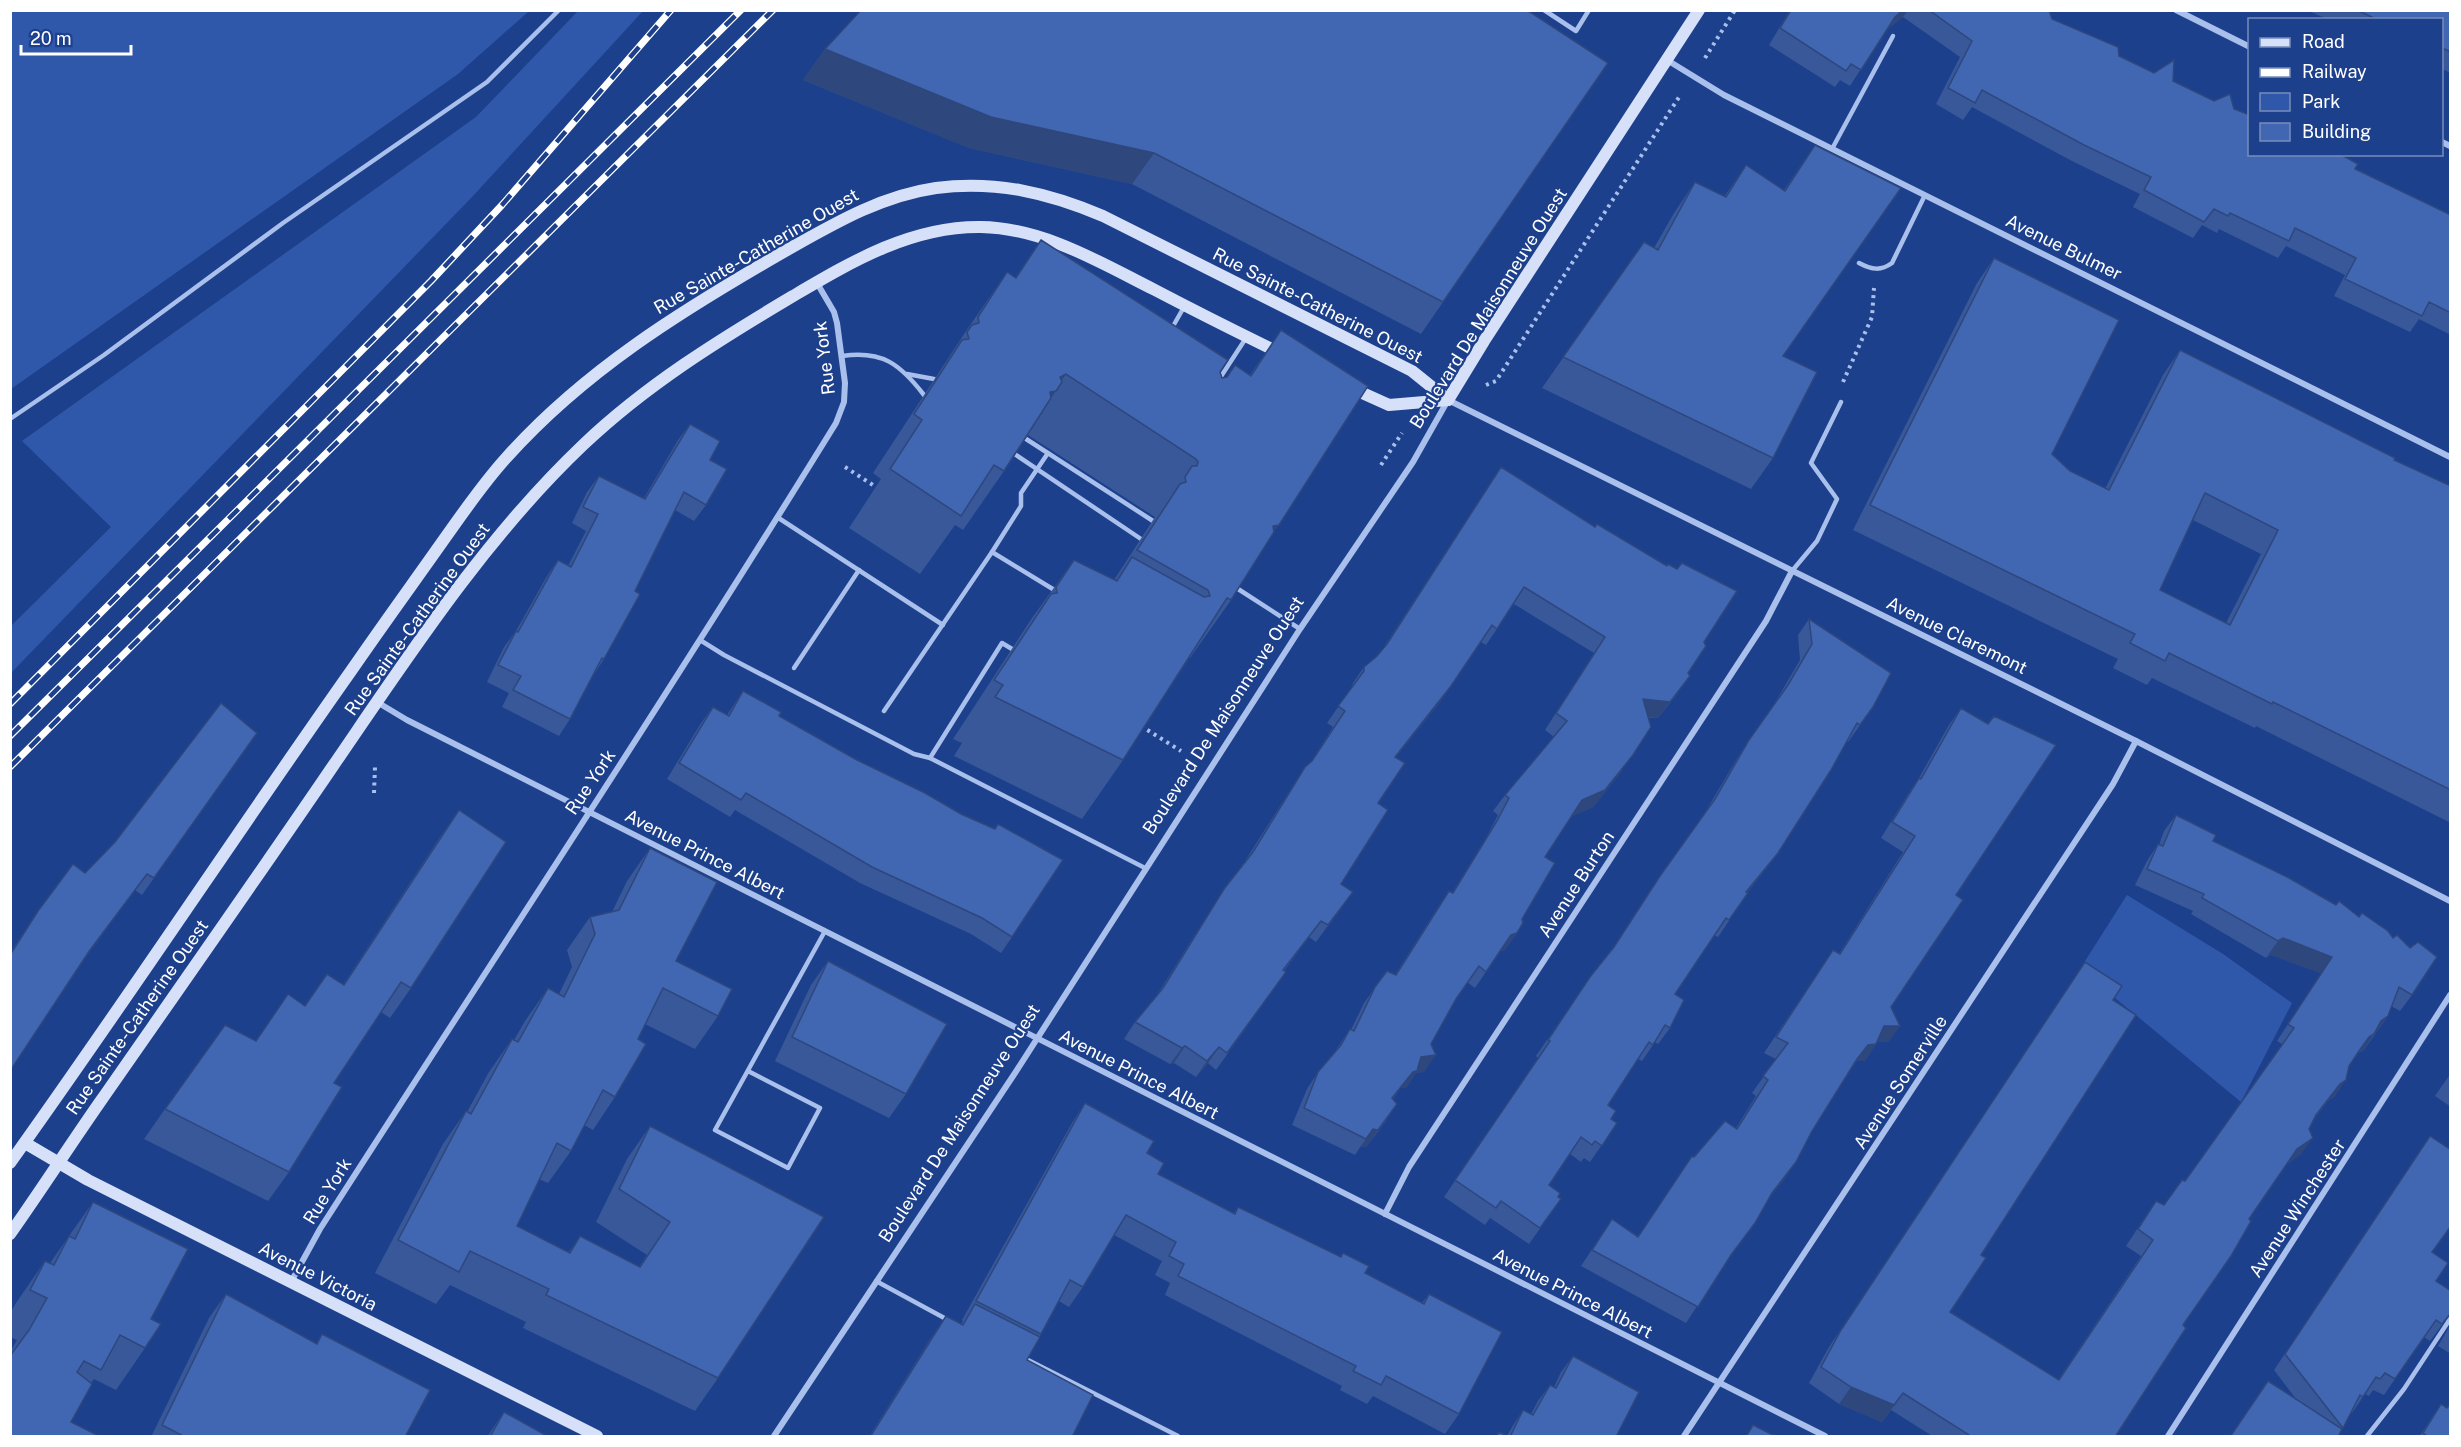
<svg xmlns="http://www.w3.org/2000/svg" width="2461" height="1447" font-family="'Public Sans',sans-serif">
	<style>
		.green { fill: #3058aa }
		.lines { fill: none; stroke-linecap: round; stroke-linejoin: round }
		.path { stroke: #a9bfec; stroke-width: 4; stroke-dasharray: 3 4.5; stroke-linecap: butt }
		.lane { stroke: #a9bfec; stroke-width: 4.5 }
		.street { stroke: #a9bfec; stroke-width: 6 }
		.secondary { stroke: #d6e1f9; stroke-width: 12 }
		.rail-casing { stroke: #fff; stroke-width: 7 }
		.rail { stroke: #1d408c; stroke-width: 4.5; stroke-dasharray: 14; stroke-linecap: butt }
		.wall { fill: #385899; fill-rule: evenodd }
		.shaded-wall { fill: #2e477d }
		.building { fill: #4166b2; stroke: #2e477d; stroke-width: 1.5; fill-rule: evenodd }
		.labels { text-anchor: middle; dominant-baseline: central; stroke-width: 4.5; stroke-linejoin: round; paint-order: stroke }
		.street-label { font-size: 18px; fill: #fff; stroke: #1d408c }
	</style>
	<rect width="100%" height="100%" fill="#1d408c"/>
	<!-- green -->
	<g class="green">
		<polygon points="11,10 529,10 529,11 458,74 11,389"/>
		<polygon points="578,11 643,11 472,197 11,673 11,626 111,527 22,441 476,117"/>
		<polygon points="2127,895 2223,954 2292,1003 2241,1102 2080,969"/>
	</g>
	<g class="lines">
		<!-- path -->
		<g class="path">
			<polyline points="1705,58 1735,10"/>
			<polyline points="1843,382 1872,317 1874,288"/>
			<polyline points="1486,385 1496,381 1681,94"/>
			<polyline points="1381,465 1402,433"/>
			<polyline points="845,467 876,487"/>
			<polyline points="1141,726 1181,751"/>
			<polyline points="374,793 375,767"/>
		</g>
		<!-- lane -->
		<g class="lane">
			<polyline points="1544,10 1576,31 1589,10"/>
			<polyline points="1832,149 1893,36"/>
			<path d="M1859 263C1872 270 1881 271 1892 263L1925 195"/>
			<polyline points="1172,328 1184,307"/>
			<path d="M842 356C882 350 900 364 924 395"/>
			<polyline points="907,374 934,379"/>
			<polyline points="1218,381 1246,338"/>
			<polyline points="10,419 104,355 283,223 487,82 559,10"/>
			<polyline points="1023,437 1153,521"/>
			<polyline points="1013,453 1141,539"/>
			<polyline points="777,517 943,625"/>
			<polyline points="992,552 1021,506 1021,493 1048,453"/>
			<polyline points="1792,571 1817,541 1837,499 1811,463 1841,402"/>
			<polyline points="1235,587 1300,629"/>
			<polyline points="700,640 724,655 914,754 930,758 1145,868"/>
			<polyline points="794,668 859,570"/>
			<polyline points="884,711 992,552 1056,591"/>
			<polyline points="930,758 1002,643 1012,649"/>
			<polyline points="748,1071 820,1108 788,1168 715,1130 825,931"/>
			<polyline points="876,1281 948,1320"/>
			<polyline points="1028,1360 1178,1436"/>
			<polyline points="2367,1436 2404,1389 2450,1319"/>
		</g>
		<!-- street -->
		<g class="street">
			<polyline points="2176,10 2250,47"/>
			<polyline points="1667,60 1724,95 2450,457"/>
			<polyline points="2442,142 2450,146"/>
			<polyline points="377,702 407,720 1825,1436"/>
			<polyline points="1385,1214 1409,1167 1766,621 1792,571"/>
			<path d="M291 1282 320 1229C492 961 668 695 836 423L844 402 845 383 837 323 834 312 817 283"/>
			<polyline points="774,1436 1015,1073 1300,629 1413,462 1448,400 2136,741 2450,901"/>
			<polyline points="1684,1436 2113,784 2136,741"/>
			<polyline points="2168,1436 2450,995"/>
		</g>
		<!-- secondary -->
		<g class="secondary">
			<polyline points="1349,387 1389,405 1448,400"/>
			<polyline points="1448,400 1484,341 1699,10"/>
			<polyline points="25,1143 88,1180 597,1436"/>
			<path d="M10 1163C126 1001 236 834 351 671 382 626 414 582 445 538 465 510 484 482 507 457 584 371 681 311 780 254 830 226 879 196 936 188 995 180 1049 193 1103 216L1412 371 1448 400"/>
			<path d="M10 1234C41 1190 70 1145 100 1102 178 990 256 879 333 766 409 655 485 538 583 445 646 385 719 340 793 296 851 262 911 226 981 227 1044 228 1101 263 1155 290 1197 312 1239 333 1282 354"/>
		</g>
		<defs>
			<g id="rail">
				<polyline points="10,704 431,281 502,205 671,10"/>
				<polyline points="10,736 741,10"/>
				<polyline points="10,767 773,10"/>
			</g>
		</defs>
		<!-- rail casing -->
		<use href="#rail" class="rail-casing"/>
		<!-- rail -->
		<use href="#rail" class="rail"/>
	</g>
	<!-- wall -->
	<g class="wall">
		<polygon points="1790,10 2049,10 2052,19 2119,56 2154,73 2214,101 2234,109 2451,215 2451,335 2419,319 2410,332 2334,296 2345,275 2286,246 2278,258 2219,229 2217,233 2202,225 2193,238 2133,207 2140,194 2072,161 1972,107 1963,120 1936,104 1960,57 1903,17 1885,31 1850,86 1840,80 1835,87 1769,45"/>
		<polygon points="2451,10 2451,73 2442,69 2442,20 2329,20 2309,11"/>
		<polygon points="825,49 1608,63 1421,334 1132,184 969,148 803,80"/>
		<polygon points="1815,145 1783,356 1773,458 1751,489 1542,388 1644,242 1654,248 1674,213 1695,182 1724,197 1746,165 1784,190"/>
		<polygon points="1041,240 1220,372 1222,378 1250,375 1281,330 1274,532 1231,600 1190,658 1189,658 1123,760 1082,819 954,756 962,743 953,739 1032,618 1074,560 1114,580 1155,517 1028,435 1004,471 963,530 955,525 920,574 849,528 881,479 873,473 966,331 1007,272 1015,278"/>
		<path d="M1994 258 2052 454 2070 471 2105 489 2163 375 2180 350 2394 460 2451 486V823L2256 726 2255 728 2152 678 2147 685 2113 668 2118 659 1853 530 1977 283ZM2193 520 2261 554 2226 623 2160 590Z"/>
		<polygon points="690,424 710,460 706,505 694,521 675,510 635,591 604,659 593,676 570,719 559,736 502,707 509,693 487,682 504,647 516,631 547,576 558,560 568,566 586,531 572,523 587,492 599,476 644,498 678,440"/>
		<polygon points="1501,467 1704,642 1688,673 1678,693 1658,718 1648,718 1621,772 1593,807 1572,816 1545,857 1517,933 1505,950 1500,951 1475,988 1467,982 1456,999 1431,1044 1424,1072 1416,1073 1406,1088 1401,1088 1393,1099 1386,1121 1366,1147 1361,1146 1355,1155 1292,1125 1307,1089 1318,1072 1334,1053 1350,1029 1351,1030 1364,1003 1387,971 1395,975 1438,907 1449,891 1452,893 1486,838 1498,815 1493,811 1505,795 1554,737 1545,730 1594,653 1514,604 1486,645 1481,642 1440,702 1396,757 1378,803 1341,884 1342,908 1316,942 1309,937 1284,971 1286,972 1216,1070 1208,1063 1196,1077 1174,1063 1170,1064 1124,1039 1135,1022 1157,995 1213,906 1245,861 1294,784 1305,767 1311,762 1333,727 1327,723 1352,687 1353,683 1364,667 1377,656 1382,650"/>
		<polygon points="1809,619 1873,707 1848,742 1847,741 1766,869 1747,893 1748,893 1718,937 1714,935 1675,994 1670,1028 1658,1044 1655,1042 1642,1061 1638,1059 1608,1105 1611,1119 1617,1123 1590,1162 1584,1158 1581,1162 1570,1154 1549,1185 1558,1197 1561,1199 1529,1244 1490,1218 1485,1225 1444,1197 1538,1058 1536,1056 1590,977 1610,953 1649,892 1704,814 1738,757 1776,701 1800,660 1798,635"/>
		<polygon points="743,691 779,716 1012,937 1001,953 971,934 860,883 735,810 730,817 667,779 701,723 713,707 727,715"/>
		<polygon points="1961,708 1956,895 1891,1007 1889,1042 1877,1042 1865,1061 1857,1061 1853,1066 1812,1131 1796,1162 1768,1200 1743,1239 1726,1262 1686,1323 1581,1266 1612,1219 1638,1236 1694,1157 1736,1128 1756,1096 1752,1093 1776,1059 1764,1053 1833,950 1839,954 1903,852 1881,838 1908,794 1919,778 1949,725"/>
		<polygon points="257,733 142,895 135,890 85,958 10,1071 10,953 38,911"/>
		<polygon points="459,810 411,988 390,1018 381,1012 334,1083 289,1172 268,1201 144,1139 165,1109 256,1041 288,994 304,1006 327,974 343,985 438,840"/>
		<polygon points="2176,815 2213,841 2412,995 2400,1011 2391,1006 2388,1016 2376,1033 2363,1051 2357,1053 2349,1066 2335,1096 2329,1100 2314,1119 2309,1129 2301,1154 2286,1165 2249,1219 2115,1437 1934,1437 1891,1410 1882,1422 1839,1404 1809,1383 1829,1347 2085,962 2113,1000 1981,1255 1950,1312 2058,1380 2141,1256 2126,1246 2145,1217 2156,1201 2164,1205 2185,1181 2282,1044 2277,1041 2321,973 2271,955 2266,958 2191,914 2193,911 2135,885 2147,861 2158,844 2159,845 2164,831"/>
		<polygon points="650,848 676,961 718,1016 695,1049 645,1024 638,1039 615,1097 593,1130 584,1125 571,1151 548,1183 539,1179 517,1226 569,1252 580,1236 639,1267 647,1255 596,1222 627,1159 650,1126 718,1378 695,1411 523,1328 526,1322 450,1285 436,1304 375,1273 443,1144 466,1111 467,1112 489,1072 512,1039 514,1040 525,1021 548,988 559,994 572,967 567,950 590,917 612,912 627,881"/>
		<polygon points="828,961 906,1094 889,1118 775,1061 811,985"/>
		<polygon points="2451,1073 2451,1107 2435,1096"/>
		<polygon points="1085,1103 1147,1153 1158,1174 1234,1213 1238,1207 1340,1257 1343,1253 1365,1273 1422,1303 1429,1294 1459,1414 1445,1434 1373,1396 1367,1404 1340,1390 1342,1386 1165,1295 1170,1283 1155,1275 1162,1261 1114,1235 1083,1287 1069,1307 1059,1301 1027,1360 1072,1437 869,1437 929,1341 946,1316 961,1324 963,1321 962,1320 1072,1123"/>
		<polygon points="2430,1136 2432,1252 2436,1281 2451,1291 2451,1313 2430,1341 2424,1337 2384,1395 2373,1390 2369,1396 2365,1394 2352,1413 2351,1413 2338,1437 2296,1399 2274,1370"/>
		<polygon points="93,1202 151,1319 145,1348 116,1390 94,1379 91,1383 10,1437 10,1352 17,1340 10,1337 10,1313 16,1303 45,1261 50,1263"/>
		<polygon points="226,1294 316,1344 322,1334 405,1437 151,1437 209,1318"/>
		<polygon points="2451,1324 2451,1354 2438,1346"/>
		<polygon points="1573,1356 1616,1437 1496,1437 1507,1436 1512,1427 1523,1410 1531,1414 1538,1401 1550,1385 1554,1387 1561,1372"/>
		<polygon points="2441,1404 2446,1408 2451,1437 2419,1437"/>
		<polygon points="504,1412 549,1437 487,1437"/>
	</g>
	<!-- shaded-wall -->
	<g class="shaded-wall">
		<polygon points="1903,10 1908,10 1903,17 1883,33 1895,17"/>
		<polygon points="825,49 1154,153 1132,184 969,148 803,80"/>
		<polygon points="1066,374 1054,391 1056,391 1015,449 1060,377"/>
		<polygon points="1279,525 1238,583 1273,526"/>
		<polygon points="1690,676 1658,718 1631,716 1643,699"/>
		<polygon points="1451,686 1440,702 1383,773 1395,757"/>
		<polygon points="1633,755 1621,772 1593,807 1571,817 1582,800"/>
		<polygon points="1778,853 1766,869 1734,908 1746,892"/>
		<polygon points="1353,892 1342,908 1316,942 1328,925"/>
		<polygon points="1517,933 1505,950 1500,951 1511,935"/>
		<polygon points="2283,938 2332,957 2321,973 2271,955 2266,958 2278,941"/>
		<polygon points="2388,1016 2376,1033 2373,1035 2374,1034 2363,1051 2357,1053 2381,1021"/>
		<polygon points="1884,1026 1900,1026 1889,1042 1873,1042"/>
		<polygon points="1876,1044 1865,1061 1857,1061 1846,1076 1868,1045"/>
		<polygon points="1185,1046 1174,1063 1170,1064 1182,1048"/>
		<polygon points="1219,1047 1208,1063 1196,1077 1207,1061"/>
		<polygon points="1436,1055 1424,1072 1416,1073 1406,1088 1401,1088 1380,1114 1421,1057"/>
		<polygon points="2346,1080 2335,1096 2329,1100 2305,1131 2340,1084"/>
		<polygon points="1397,1104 1366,1147 1361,1146 1373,1129"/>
		<polygon points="2313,1138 2301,1154 2286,1165 2297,1149"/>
		<polygon points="1796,1162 1785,1179 1760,1209 1772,1193"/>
		<polygon points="1851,1387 1903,1393 1882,1422 1839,1404"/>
	</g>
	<!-- building -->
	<g class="building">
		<polygon points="861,10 1527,10 1608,63 1443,302 1154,153 991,117 825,49"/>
		<polygon points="1791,10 1903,10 1895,17 1861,70 1851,64 1846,71 1780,28"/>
		<polygon points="1929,10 2049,10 2052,19 2118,47 2119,56 2154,73 2174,60 2173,81 2214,101 2230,94 2234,109 2250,115 2250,154 2340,154 2358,164 2355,169 2451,215 2451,313 2429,302 2422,316 2345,279 2356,258 2295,228 2289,241 2230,213 2228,216 2214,209 2204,222 2144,190 2151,177 2084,145 1982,90 1975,103 1948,88 1972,41"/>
		<polygon points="2357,10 2451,10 2451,52 2442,48 2442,20 2378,20"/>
		<polygon points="1815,145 1901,188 1783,356 1817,372 1773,458 1563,357 1644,242 1658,250 1695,182 1726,197 1746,165 1785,191"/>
		<polygon points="1041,240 1228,360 1220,372 1222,378 1227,377 1235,365 1251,376 1281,330 1368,386 1279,525 1273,526 1274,532 1231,600 1227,598 1123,760 995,697 1003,685 994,680 1051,594 1057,593 1056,587 1074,560 1117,581 1132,557 1204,597 1210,596 1208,590 1137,550 1180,484 1186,482 1185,477 1192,466 1197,466 1198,462 1196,459 1066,374 1060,377 1062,382 1056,391 1050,392 1051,398 1004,471 994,465 961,516 890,469 922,420 914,414 962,340 969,339 967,332 972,325 979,323 978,317 1007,272 1016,278"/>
		<path d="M1994 258 2119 320 2052 454 2070 471 2109 490 2180 350 2395 458 2394 460 2451 486V790L2273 702 2272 704 2169 653 2165 661 2130 643 2135 634 1870 505ZM2205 493 2278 530 2230 625 2160 590Z"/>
		<polygon points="690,424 720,441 710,460 727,469 706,505 684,492 635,591 640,594 604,659 602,658 570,719 513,690 521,676 498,665 516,631 518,632 558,560 571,567 598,514 583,507 599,476 645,499"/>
		<polygon points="1501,467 1595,527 1597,524 1667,566 1668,564 1677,569 1682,563 1737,591 1704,642 1706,646 1688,673 1690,676 1670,702 1643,699 1651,727 1633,755 1605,790 1582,800 1545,857 1555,863 1522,919 1523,923 1517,933 1511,935 1486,972 1479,966 1456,999 1431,1044 1436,1055 1421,1057 1417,1071 1413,1072 1392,1098 1397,1104 1378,1130 1373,1129 1366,1139 1304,1108 1318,1072 1341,1045 1350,1029 1354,1031 1375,987 1387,971 1396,975 1449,891 1453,893 1497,821 1509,798 1505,795 1567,721 1556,713 1605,637 1524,587 1497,629 1492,625 1451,686 1395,757 1405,763 1378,803 1388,810 1341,884 1353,892 1328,925 1321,921 1283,970 1286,972 1227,1053 1219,1047 1207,1061 1185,1046 1182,1048 1135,1022 1163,988 1224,889 1253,852 1305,767 1312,761 1345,711 1338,706 1364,671 1364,667 1377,656 1387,644"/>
		<polygon points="1809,619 1891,673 1873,707 1860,725 1857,723 1831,770 1778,853 1746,892 1748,893 1729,920 1726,918 1675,994 1684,1000 1670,1028 1665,1025 1653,1045 1649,1042 1608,1105 1616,1111 1611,1119 1617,1123 1602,1146 1595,1141 1592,1145 1581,1137 1549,1185 1560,1193 1558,1197 1561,1199 1540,1228 1501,1201 1496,1208 1455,1180 1550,1041 1548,1040 1590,977 1614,947 1660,876 1715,799 1749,740 1788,685 1812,644"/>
		<polygon points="743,691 781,712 779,716 857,760 925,793 961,814 995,829 998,824 1063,860 1012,937 982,918 872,867 746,793 741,800 679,763 713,707 729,716"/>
		<polygon points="221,703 257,733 154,878 147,874 90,950 10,1071 10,955 38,911 73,864 85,873 115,842"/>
		<polygon points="1961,708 1988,724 1994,716 2056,745 1956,895 1963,900 1891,1007 1900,1026 1884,1026 1876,1044 1868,1045 1857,1059 1812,1131 1796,1162 1772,1193 1755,1223 1731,1255 1698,1307 1592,1250 1612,1219 1638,1237 1692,1156 1694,1157 1725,1121 1737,1129 1768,1080 1763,1076 1788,1043 1776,1037 1833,950 1840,954 1915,836 1892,822 1919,778 1921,779"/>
		<polygon points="459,810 506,842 411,988 401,982 334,1083 342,1087 289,1172 165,1109 225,1025 256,1041 288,994 305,1006 327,974 344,985"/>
		<polygon points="2176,815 2216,835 2213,841 2289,878 2336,905 2339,901 2359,917 2362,913 2388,931 2393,938 2397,935 2410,948 2418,942 2437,957 2412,995 2399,987 2388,1016 2381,1021 2374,1034 2369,1037 2359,1051 2349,1066 2346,1080 2340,1084 2316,1115 2309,1129 2313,1138 2297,1149 2249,1219 2251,1221 2231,1256 2183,1325 2186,1328 2115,1437 1972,1437 1903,1393 1894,1405 1851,1387 1821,1367 1841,1330 2085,962 2122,986 2113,1000 2136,1015 1981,1255 1986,1258 1950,1312 2059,1380 2153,1240 2138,1229 2156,1201 2164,1205 2182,1180 2185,1181 2294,1028 2288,1024 2332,957 2283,938 2278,941 2202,898 2204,894 2147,869 2158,844 2163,846"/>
		<polygon points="650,848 717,882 676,961 732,989 718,1016 663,988 638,1039 646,1044 615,1097 603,1090 571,1151 557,1143 517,1226 570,1253 580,1236 640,1267 670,1222 619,1189 650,1126 824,1217 718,1378 546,1295 549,1289 470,1251 459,1272 398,1240 466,1111 471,1114 512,1039 518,1042 548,988 564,997 595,934 590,917 619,910"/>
		<polygon points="828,961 947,1024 906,1094 792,1037"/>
		<polygon points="1085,1103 1154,1141 1147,1153 1164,1163 1158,1174 1235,1214 1238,1207 1341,1257 1343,1253 1369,1266 1365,1273 1424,1304 1429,1294 1502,1332 1459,1414 1386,1376 1381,1385 1353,1371 1356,1366 1178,1276 1184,1264 1169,1256 1176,1242 1126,1215 1083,1287 1070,1280 1041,1334 976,1301"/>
		<polygon points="2430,1136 2451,1150 2451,1226 2432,1252 2448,1263 2436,1281 2451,1291 2451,1313 2442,1324 2436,1320 2395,1379 2385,1373 2380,1379 2376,1377 2363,1397 2360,1395 2343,1428 2285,1354"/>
		<polygon points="93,1202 188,1249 151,1319 161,1324 145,1348 120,1335 101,1370 84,1361 77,1372 92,1384 71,1422 101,1437 10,1437 10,1356 29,1330 47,1298 30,1290 45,1261 54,1265 69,1236 75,1239"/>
		<polygon points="226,1294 317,1344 322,1334 430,1390 405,1437 185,1437 162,1425"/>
		<polygon points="975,1304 1040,1337 1027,1360 1093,1395 1072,1437 870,1437 946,1316 963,1325"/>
		<polygon points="1573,1356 1639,1392 1616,1437 1510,1437 1523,1410 1533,1415 1550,1385 1556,1388"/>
		<polygon points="2268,1381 2342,1429 2338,1437 2230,1437"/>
		<polygon points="2451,1403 2451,1437 2428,1437 2423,1433 2441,1404 2447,1408"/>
		<polygon points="504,1412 549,1437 490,1437"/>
		<polygon points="1753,1425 1777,1437 1746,1437"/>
		<polygon points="1499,1432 1509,1437 1496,1437"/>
	</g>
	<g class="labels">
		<!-- street labels -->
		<g class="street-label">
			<text transform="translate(2064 247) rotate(26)">Avenue Bulmer</text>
			<text transform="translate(756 251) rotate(-30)">Rue Sainte-Catherine Ouest</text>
			<text transform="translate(1318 305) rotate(27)">Rue Sainte-Catherine Ouest</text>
			<text transform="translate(1488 308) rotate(-58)">Boulevard De Maisonneuve Ouest</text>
			<text transform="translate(824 358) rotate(-97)">Rue York</text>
			<text transform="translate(417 619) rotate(-54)">Rue Sainte-Catherine Ouest</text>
			<text transform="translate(1957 635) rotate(26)">Avenue Claremont</text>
			<text transform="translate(1223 715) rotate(-57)">Boulevard De Maisonneuve Ouest</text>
			<text transform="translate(590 782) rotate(-56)">Rue York</text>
			<text transform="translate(705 854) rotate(27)">Avenue Prince Albert</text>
			<text transform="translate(1576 884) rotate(-57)">Avenue Burton</text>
			<text transform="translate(137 1017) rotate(-55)">Rue Sainte-Catherine Ouest</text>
			<text transform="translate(1139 1074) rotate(27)">Avenue Prince Albert</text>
			<text transform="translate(1900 1082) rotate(-57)">Avenue Somerville</text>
			<text transform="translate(959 1123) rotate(-57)">Boulevard De Maisonneuve Ouest</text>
			<text transform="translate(327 1191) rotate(-58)">Rue York</text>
			<text transform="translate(2297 1208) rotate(-57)">Avenue Winchester</text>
			<text transform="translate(318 1276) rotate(27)">Avenue Victoria</text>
			<text transform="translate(1573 1293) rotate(27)">Avenue Prince Albert</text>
		</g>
	</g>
	<!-- border -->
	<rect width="2461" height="1447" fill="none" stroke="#ffffff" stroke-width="24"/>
	<!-- legend -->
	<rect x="2248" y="18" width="195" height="138" fill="#1d408c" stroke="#778cba" stroke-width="1.5"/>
	<rect x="2260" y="38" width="30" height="9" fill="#d6e1f9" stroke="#778cba" stroke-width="1.5"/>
	<text x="2302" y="48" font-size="18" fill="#ffffff">Road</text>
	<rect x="2260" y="68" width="30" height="9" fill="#ffffff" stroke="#778cba" stroke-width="1.5"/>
	<text x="2302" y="78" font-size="18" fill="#ffffff">Railway</text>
	<rect x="2260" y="93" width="30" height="18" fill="#3058aa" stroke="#778cba" stroke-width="1.5"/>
	<text x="2302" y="108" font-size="18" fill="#ffffff">Park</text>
	<rect x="2260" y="123" width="30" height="18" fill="#4166b2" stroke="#778cba" stroke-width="1.5"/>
	<text x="2302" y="138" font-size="18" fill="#ffffff">Building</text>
	<!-- scale -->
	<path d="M21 45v9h110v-9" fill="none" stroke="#ffffff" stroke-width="3"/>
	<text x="30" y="45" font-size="18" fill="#ffffff" stroke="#1d408c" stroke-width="4.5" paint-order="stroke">20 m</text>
</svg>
